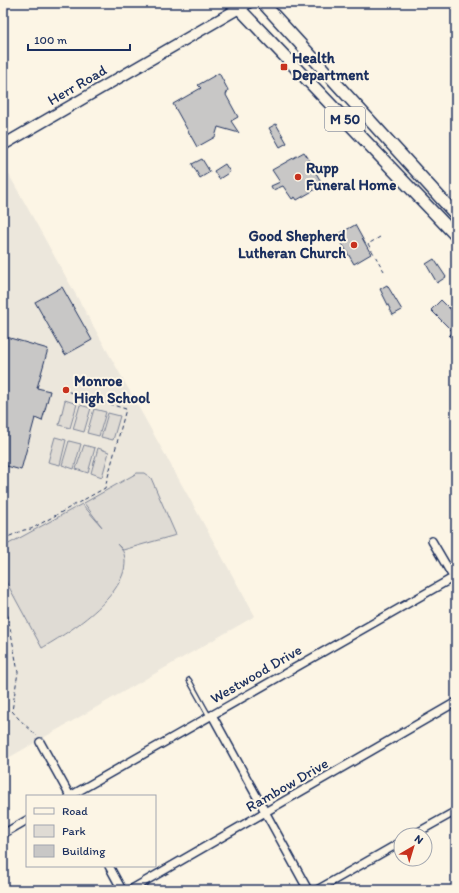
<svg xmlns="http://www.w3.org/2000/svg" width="459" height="893" font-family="Itim,sans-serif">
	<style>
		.built { fill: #ece7dc }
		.green { fill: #dfdbd4; stroke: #7d8599 }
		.building { fill: #c8c7c6; stroke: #1b2f5e }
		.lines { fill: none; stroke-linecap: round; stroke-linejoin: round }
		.lane-casing { stroke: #1b2f5e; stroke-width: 6 }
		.street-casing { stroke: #1b2f5e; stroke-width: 10 }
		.secondary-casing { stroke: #1b2f5e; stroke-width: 13 }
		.primary-casing { stroke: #1b2f5e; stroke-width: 14 }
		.path { stroke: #1b2f5e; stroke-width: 1; stroke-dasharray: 4 3; stroke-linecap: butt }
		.lane { stroke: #fcf5e5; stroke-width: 3.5 }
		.street { stroke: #fcf5e5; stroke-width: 7 }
		.secondary { stroke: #fcf5e5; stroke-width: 10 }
		.primary { stroke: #fcf5e5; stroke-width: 11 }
		.poi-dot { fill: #c8321e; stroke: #fcf5e5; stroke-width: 1.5 }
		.labels { text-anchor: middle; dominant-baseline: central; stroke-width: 4; stroke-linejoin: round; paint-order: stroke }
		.shield { fill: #fcf5e5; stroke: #5e6a86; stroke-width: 1 }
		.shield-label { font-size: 14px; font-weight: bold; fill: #1b2f5e }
		.poi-label { font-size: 15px; font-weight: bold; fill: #1b2f5e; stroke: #fcf5e5; text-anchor: start }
		.street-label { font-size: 15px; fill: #1b2f5e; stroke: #fcf5e5 }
	</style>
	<rect width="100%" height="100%" fill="#fcf5e5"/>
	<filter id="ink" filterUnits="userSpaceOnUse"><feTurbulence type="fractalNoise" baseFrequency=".025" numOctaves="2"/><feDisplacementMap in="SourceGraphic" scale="8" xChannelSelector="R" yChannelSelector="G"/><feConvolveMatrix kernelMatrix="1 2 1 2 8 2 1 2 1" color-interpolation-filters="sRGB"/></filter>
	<g filter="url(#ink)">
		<!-- built -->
		<polygon class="built" points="3,164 255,616 3,761"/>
		<!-- green -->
		<g class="green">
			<polygon points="65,400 77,404 70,428 59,425"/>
			<polygon points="80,405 91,408 84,432 73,429"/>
			<polygon points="94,409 106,412 99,436 87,433"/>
			<polygon points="108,413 120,416 113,440 101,437"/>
			<polygon points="55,437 66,440 60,465 48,462"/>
			<polygon points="69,441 81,444 74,469 62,465"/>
			<polygon points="84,445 95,448 88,473 76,469"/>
			<polygon points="98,448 109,452 102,477 91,473"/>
			<path d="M137 473H144L151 478 176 535 123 550 117 544C119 547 123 550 124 554 134 591 70 632 42 648L3 576V547L82 504 102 527 84 503Z"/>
		</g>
		<!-- building -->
		<g class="building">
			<polygon points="219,73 228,90 226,95 238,117 231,121 239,133 218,127 215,137 197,147 173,104 201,88 198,85"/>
			<polygon points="276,124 287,143 280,147 269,128"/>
			<polygon points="304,152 313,165 316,167 316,173 323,185 297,200 295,197 292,199 283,186 273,190 271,186 280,182 272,170"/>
			<polygon points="202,159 210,172 200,178 192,164"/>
			<polygon points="225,164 230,172 219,179 214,171"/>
			<polygon points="355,225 371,254 354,264 337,235"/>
			<polygon points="434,259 446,277 437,283 426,264"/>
			<polygon points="387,285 402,310 393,315 380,289"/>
			<polygon points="62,287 92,340 65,355 35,302"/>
			<polygon points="441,300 456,315 456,336 453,340 449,336 453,332 431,310"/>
			<polygon points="3,336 48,349 37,388 50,391 42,421 35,418 21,470 3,465"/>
		</g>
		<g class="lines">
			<defs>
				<polyline id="lane" points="189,680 209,716"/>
				<g id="street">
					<polyline points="432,541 456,582"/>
					<polyline points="212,715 308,890"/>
					<polyline points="40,742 70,796"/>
					<polyline points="70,796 456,576"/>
					<polyline points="3,834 27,820"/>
					<polyline points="413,835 456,811"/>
					<polyline points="109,866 122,890"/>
					<polyline points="130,890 456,702"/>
					<polyline points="317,890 401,842"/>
				</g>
				<polyline id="secondary" points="3,145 248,3"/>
				<g id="primary">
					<polyline points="234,3 456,236"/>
					<polyline points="263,3 456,215"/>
				</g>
			</defs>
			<!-- lane casing -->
			<use href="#lane" class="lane-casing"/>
			<!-- street casing -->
			<use href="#street" class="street-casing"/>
			<!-- secondary casing -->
			<use href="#secondary" class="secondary-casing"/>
			<!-- primary casing -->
			<use href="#primary" class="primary-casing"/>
			<!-- path -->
			<g class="path">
				<polyline points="380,237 368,244 384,271"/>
				<polyline points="3,539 24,530 31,529 105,488 126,409 66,391"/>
				<polyline points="3,609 8,616 18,672 12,711 19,719 37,736"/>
			</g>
			<!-- lane -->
			<use href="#lane" class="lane"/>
			<!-- street -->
			<use href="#street" class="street"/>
			<!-- secondary -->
			<use href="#secondary" class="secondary"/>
			<!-- primary -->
			<use href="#primary" class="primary"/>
		</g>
	</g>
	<!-- markers -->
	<g class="poi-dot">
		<rect x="280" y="63" width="8" height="8" rx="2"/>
		<circle cx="298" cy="177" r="4"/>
		<circle cx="354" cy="245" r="4"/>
		<circle cx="66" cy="390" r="4"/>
	</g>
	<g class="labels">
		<!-- shield labels -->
		<rect class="shield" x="325" y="107" width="40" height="24" rx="3"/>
		<g class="shield-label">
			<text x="345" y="119">M 50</text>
		</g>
		<!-- poi labels -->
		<g class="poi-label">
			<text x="292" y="58">Health<tspan x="292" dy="17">Department</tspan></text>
			<text x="306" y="168">Rupp<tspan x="306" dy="17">Funeral Home</tspan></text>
			<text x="346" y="236" text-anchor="end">Good Shepherd<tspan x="346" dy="17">Lutheran Church</tspan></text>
			<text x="74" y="381">Monroe<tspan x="74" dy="17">High School</tspan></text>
		</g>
		<!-- street labels -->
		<g class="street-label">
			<text transform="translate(77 85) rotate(-30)">Herr Road</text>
			<text transform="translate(256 674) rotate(-30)">Westwood Drive</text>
			<text transform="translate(287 785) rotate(-30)">Rambow Drive</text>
		</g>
	</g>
	<!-- margin -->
	<rect width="459" height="893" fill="none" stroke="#fcf5e5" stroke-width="16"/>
	<rect x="8" y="8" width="443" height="877" fill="none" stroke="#1b2f5e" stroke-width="1.5" filter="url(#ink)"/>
	<!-- legend -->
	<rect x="26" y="795" width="130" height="72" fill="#fcf5e5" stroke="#a2a6af"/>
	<rect x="34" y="808" width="20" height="6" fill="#fcf5e5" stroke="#a2a6af"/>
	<text x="62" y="815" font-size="12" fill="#1b2f5e">Road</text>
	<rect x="34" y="825" width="20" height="12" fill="#dfdbd4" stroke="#a2a6af"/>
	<text x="62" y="835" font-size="12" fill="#1b2f5e">Park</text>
	<rect x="34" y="845" width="20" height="12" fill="#c8c7c6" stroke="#a2a6af"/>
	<text x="62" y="855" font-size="12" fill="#1b2f5e">Building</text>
	<!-- north arrow -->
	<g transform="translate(413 847) rotate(38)"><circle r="19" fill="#fcf5e5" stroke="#a2a6af"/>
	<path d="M0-3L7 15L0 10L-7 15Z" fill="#c8321e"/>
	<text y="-6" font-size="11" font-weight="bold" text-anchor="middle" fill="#1b2f5e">N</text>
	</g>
	<!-- scale -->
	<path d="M28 44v6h102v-6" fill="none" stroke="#1b2f5e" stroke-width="2"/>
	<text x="34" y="44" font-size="12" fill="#1b2f5e" stroke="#fcf5e5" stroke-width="3" paint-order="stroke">100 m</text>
</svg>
